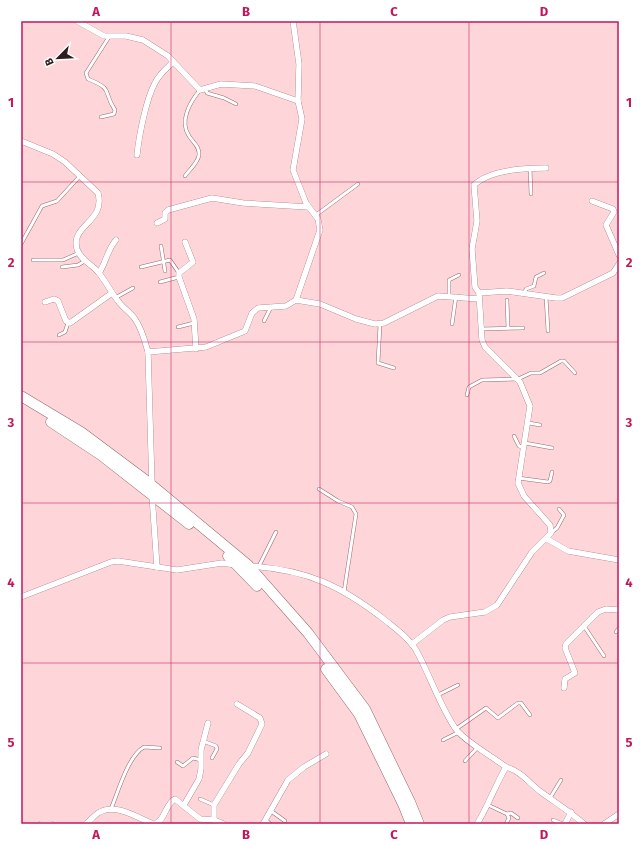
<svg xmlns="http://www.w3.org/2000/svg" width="640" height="845" font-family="'Fira Sans',sans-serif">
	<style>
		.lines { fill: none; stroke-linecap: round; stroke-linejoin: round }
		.lane-casing { stroke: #96696f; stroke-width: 4 }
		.street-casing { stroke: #96696f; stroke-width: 6 }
		.highway-casing { stroke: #96696f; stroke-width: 11 }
		.lane { stroke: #fff; stroke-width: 3 }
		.street { stroke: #fff; stroke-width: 5.5 }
		.highway { stroke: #fff; stroke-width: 10 }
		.grid { fill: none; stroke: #c2185b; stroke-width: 1; stroke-opacity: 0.55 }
		.neatline { fill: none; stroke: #c2185b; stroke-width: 1.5 }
		.grid-label { font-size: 13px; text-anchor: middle; font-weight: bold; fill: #c2185b }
	</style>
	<rect width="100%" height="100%" fill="#fed6da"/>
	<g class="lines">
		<defs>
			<g id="lane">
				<polyline points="206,90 207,93 224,98 236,104"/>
				<path d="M101 117 114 114 115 110C102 91 115 90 88 79L86 73 109 37"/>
				<polyline points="530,168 531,194"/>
				<path d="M185 176C189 170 198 163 199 155 200 147 193 142 189 136 179 121 190 102 200 90"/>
				<polyline points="316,215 358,184"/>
				<polyline points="21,244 42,206 57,201 80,176"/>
				<polyline points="161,246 165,271"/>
				<polyline points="33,260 63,260 79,253"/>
				<polyline points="62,267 78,265 85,261"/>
				<polyline points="141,267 170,260 179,273"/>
				<polyline points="160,282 179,277"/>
				<polyline points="524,294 526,289 534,286 536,277 544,273"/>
				<polyline points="449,296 449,280 459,275"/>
				<polyline points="546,297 548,331"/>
				<polyline points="115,298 133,288"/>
				<polyline points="507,300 508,328"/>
				<polyline points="264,321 271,307"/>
				<polyline points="380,324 378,363 394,368"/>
				<polyline points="452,324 456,296"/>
				<polyline points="178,327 194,323"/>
				<polyline points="481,329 523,328"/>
				<polyline points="59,335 65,332 68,323"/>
				<polyline points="467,395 469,387 482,380 518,379 531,373 540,373 561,361 564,361 575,373"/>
				<polyline points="529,423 540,425"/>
				<polyline points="514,436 519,446 524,448"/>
				<polyline points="525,443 552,448"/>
				<polyline points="518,478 548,482 550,481 552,472"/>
				<polyline points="319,489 338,501 352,507 356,514 344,592"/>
				<polyline points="551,533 557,528 564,515 559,509"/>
				<polyline points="259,566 276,532"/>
				<polyline points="584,626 604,656"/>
				<polyline points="616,632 619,628"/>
				<polyline points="438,695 458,685"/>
				<polyline points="456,729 486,708 498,718 518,703 521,703 530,715"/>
				<polyline points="443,740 459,732"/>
				<polyline points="203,741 216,746 217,749 212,758"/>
				<polyline points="465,761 478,747"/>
				<polyline points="177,762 183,766 193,758 201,760"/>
				<polyline points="550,798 561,780"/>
				<polyline points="200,799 214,805"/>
				<polyline points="488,805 507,814 509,818 506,824"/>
				<path d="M111 809C118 792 128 756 144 747L160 748"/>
				<polyline points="271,811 285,821"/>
				<polyline points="507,814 511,813 518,818"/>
				<polyline points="266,820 270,824"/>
				<polyline points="553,820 563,824"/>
			</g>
			<g id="street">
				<polyline points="77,21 104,36 126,36 143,40 168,56 200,90 221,84 255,86 298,101"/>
				<polyline points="293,21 299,64 298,101 302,119 293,170 306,203 318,219 320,230 296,300"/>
				<path d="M21 141 53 154 65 162 98 193C106 222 70 225 77 249 81 261 92 264 99 273 106 282 111 292 118 301 123 308 130 312 135 319 142 329 145 341 148 352L152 485"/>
				<path d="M137 155C139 136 146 99 155 83 159 74 167 68 173 62"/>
				<polyline points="592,201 613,209 614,212 606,225 619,255"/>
				<polyline points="157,223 165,219 165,213 168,210 212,198 243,203 308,207"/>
				<polyline points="185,242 193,262 179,273 179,277 194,319 196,349"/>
				<path d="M99 273C106 263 107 250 116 240"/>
				<polyline points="479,293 507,291 556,298 562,298 613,273 619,264"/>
				<polyline points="45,302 54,299 58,301 66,321 70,323 112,293"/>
				<polyline points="148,352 206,347 245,331 252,313 258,308 286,306 296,300 320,304 356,319 375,324 384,323 438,296 479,299"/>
				<polyline points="152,495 157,567"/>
				<polyline points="547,539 568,551 619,560"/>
				<path d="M250 566C307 570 340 585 385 620 396 629 409 638 416 650 430 675 439 704 455 728 464 741 493 757 506 767 521 771 529 783 541 792 556 803 571 812 584 824"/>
				<polyline points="21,597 111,562 118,561 177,570 222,563 236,565"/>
				<path d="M412 644 443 620 450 617 485 612 497 605 532 552 551 533 550 525 524 496 518 483 530 406 520 382 485 347 482 340 479 293 475 287 472 249 477 221 474 185C490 170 525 168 546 168"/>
				<polyline points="564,688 565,679 575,673 565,648 566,644 598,612 606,609 619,610"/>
				<polyline points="184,805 199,779 201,769 201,750 208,723"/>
				<polyline points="214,820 214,805 239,764 248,753 262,724 260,718 237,704"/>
				<polyline points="41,824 51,824"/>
				<path d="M86 824C91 820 95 814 100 812 116 803 138 818 153 824"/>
				<path d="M155 824C165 821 165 804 175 799L200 819 214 820 224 824"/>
				<polyline points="263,824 288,780 304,767 326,754"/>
				<path d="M477 824C488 806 495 786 506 767"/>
				<polyline points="565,824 571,812"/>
				<polyline points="604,824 619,814"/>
			</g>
			<g id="highway">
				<polyline points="21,396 81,432 148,482 248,565 308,633 365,709 410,802 419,824"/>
				<polyline points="51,422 101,455 189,524"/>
				<polyline points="228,556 257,586"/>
				<polyline points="326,669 359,714 403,804 411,824"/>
			</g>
		</defs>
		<!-- lane casing -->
		<use href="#lane" class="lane-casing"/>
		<!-- street casing -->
		<use href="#street" class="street-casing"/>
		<!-- highway casing -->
		<use href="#highway" class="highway-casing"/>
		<!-- lane -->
		<use href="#lane" class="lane"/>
		<!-- street -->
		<use href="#street" class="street"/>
		<!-- highway -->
		<use href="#highway" class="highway"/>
	</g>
	<!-- grid -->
	<path class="grid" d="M171 21V824M320 21V824M469 21V824M21 182H619M21 342H619M21 503H619M21 663H619"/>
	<!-- border -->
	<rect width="640" height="845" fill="none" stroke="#ffffff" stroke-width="44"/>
	<!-- north arrow -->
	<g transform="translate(58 58) rotate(246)" stroke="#ffffff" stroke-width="3" paint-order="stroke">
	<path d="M0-3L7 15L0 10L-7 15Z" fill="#2e1c1e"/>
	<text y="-6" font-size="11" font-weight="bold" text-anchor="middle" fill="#2e1c1e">B</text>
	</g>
	<rect x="22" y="22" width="596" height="801" class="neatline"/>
	<g class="grid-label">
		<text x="96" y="16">A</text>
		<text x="246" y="16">B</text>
		<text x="394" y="16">C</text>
		<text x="544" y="16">D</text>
		<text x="11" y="107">1</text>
		<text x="629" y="107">1</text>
		<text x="11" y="267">2</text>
		<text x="629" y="267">2</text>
		<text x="11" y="427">3</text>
		<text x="629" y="427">3</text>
		<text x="11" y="587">4</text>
		<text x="629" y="587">4</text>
		<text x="11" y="747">5</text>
		<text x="629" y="747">5</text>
		<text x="96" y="839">A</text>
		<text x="246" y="839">B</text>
		<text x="394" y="839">C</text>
		<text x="544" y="839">D</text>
	</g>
</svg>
